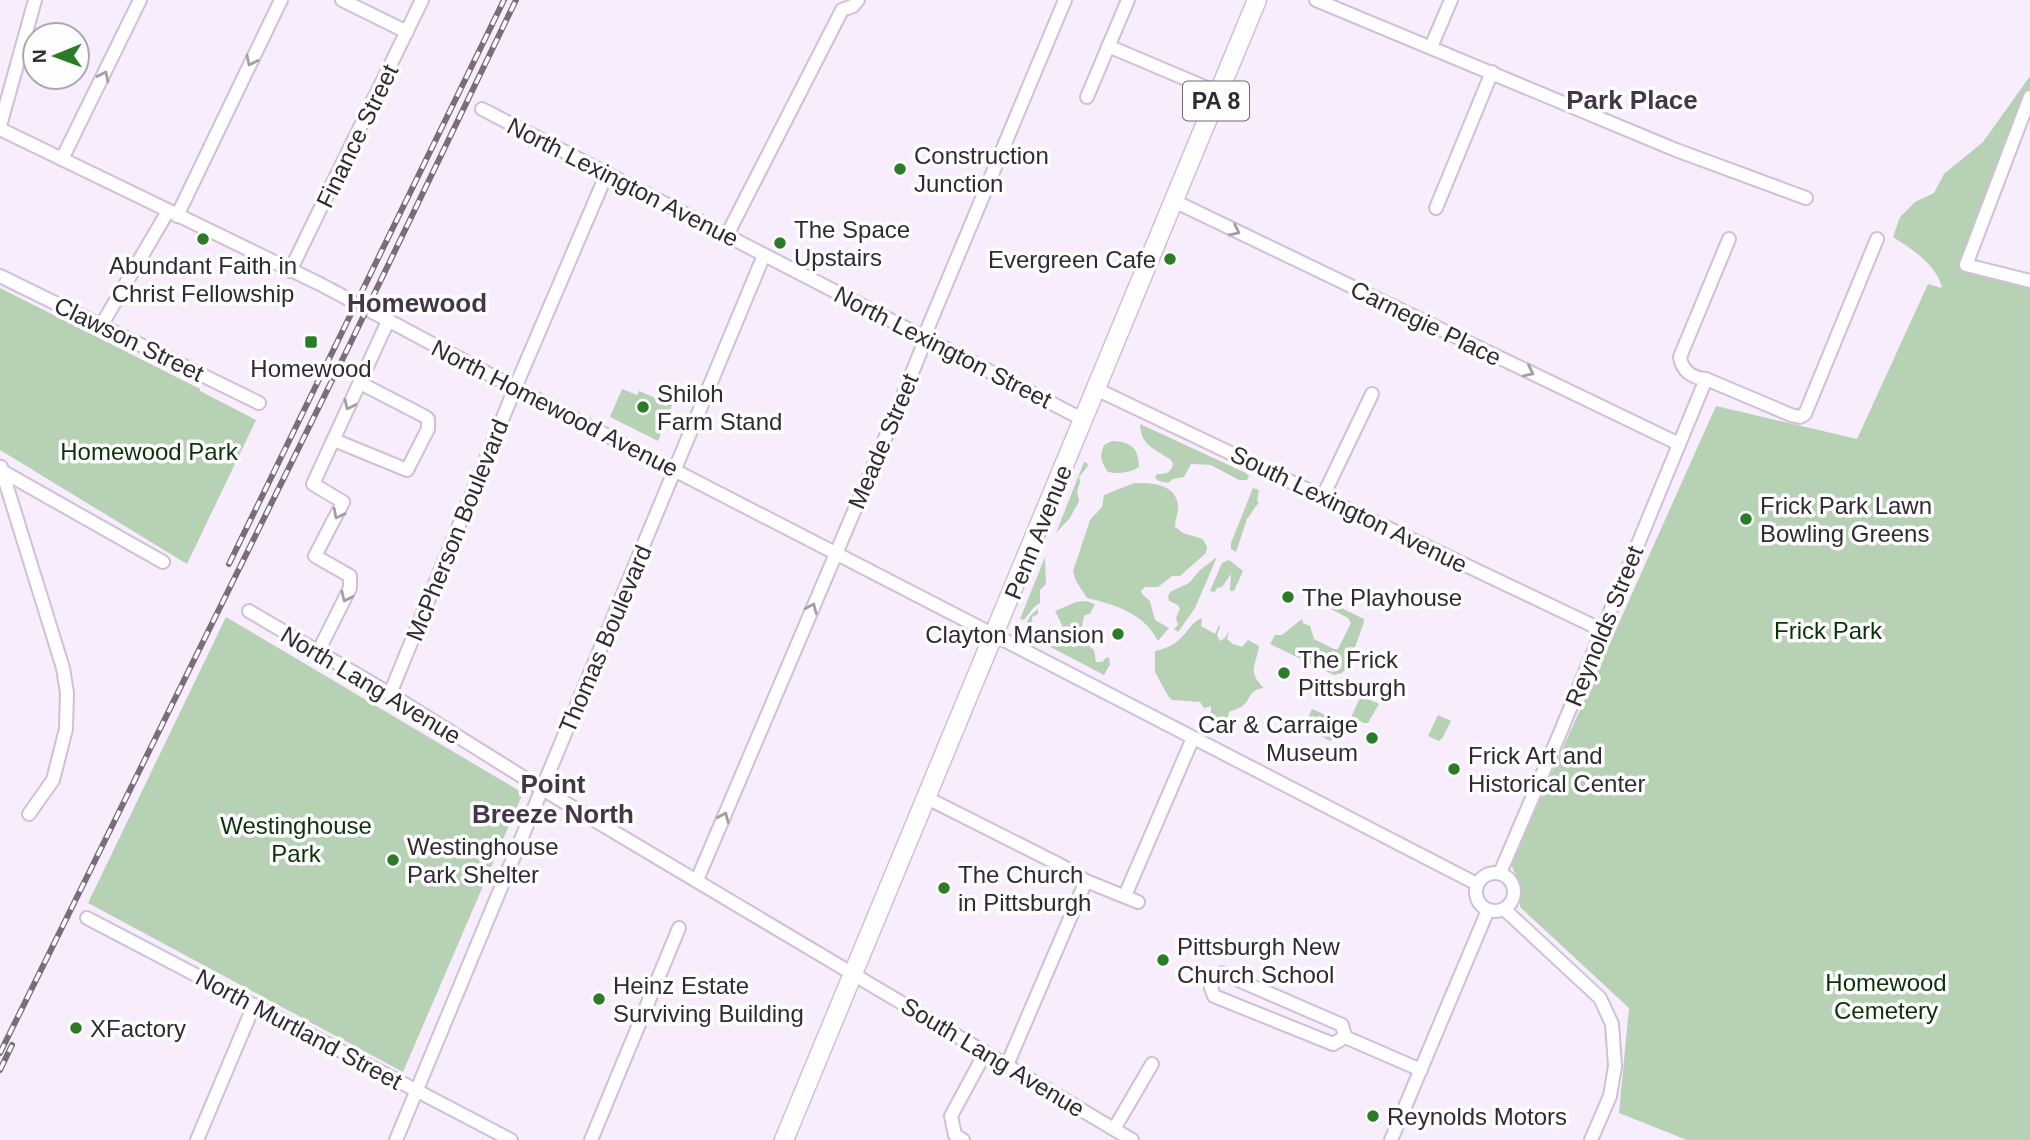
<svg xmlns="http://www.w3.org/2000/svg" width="2030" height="1140" font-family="Helvetica,sans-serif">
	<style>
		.green { fill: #b7d1b5 }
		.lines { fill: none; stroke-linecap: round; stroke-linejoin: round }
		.minor-casing { stroke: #d0bfd7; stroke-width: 16 }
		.highway-casing { stroke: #d0bfd7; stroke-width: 21 }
		.minor { stroke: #fff; stroke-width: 12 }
		.highway { stroke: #fff; stroke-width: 18 }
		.rail-casing { stroke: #776e79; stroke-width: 6 }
		.rail { stroke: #fefefe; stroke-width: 3.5; stroke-dasharray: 10; stroke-linecap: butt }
		.oneway { stroke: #a29fa3 }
		.poi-dot { fill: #2b7c27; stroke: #fefefe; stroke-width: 2.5 }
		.labels { text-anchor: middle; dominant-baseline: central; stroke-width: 7; stroke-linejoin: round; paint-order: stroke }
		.shield { fill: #fefefe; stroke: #6e6a70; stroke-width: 2 }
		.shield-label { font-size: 23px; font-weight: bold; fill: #312a33 }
		.street-label { font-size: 24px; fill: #312a33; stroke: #fefefe }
		.poi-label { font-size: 24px; fill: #312a33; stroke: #fefefe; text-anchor: start }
		.park-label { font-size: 24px; fill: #0a3309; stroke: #fefefe }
		.neighbourhood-label { font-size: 26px; font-weight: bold; fill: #443549; stroke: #fefefe }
	</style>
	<rect width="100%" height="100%" fill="#f8edfc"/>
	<!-- green -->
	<g class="green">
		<path d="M2030 76V90L1960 269 2030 287V1140H1687L1619 1113 1629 1008 1520 907V885L1511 864 1716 406 1857 439 1928 284 1942 288C1937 265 1912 249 1893 237L1900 217 1915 202 1934 193 1944 174 1983 142Z"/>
		<polygon points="0,288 200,389 200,391 256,420 187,564 0,450"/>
		<polygon points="622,389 637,395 639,391 672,405 658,441 610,417"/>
		<path d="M1140 424 1246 473 1249 476 1247 480H1239L1211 465 1193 464H1191L1184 477 1173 479 1168 483 1159 481 1155 478 1157 474C1166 474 1171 473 1173 464L1171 460C1154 448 1141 446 1140 424Z"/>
		<path d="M1112 441C1131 442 1138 447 1139 467 1129 473 1120 474 1108 472 1101 462 1099 456 1104 445Z"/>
		<polygon points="1084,462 1087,463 1088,466 1079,477 1080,482 1077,491 1079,501 1070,518 1056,533"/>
		<path d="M1134 483C1151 483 1174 483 1178 504 1179 512 1175 519 1175 527L1183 533 1203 539 1207 547 1206 553 1180 576H1172L1158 587H1145L1141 591 1143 595 1150 601 1155 620 1169 628 1158 641C1145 614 1114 604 1087 598L1076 581 1073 571 1090 520 1102 507 1104 495Z"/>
		<polygon points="1253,488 1259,490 1257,501 1259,502 1247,519 1236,552 1231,549 1231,543"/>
		<polygon points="1045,557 1046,584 1040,590 1040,603 1034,607 1024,620 1020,619"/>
		<polygon points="1217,557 1195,608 1178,632 1174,629 1178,625 1176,618 1180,609 1178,605 1169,601 1168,597 1170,592 1189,583 1200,570"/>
		<polygon points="1229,560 1243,571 1234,591 1230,591 1231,574 1222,587 1217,588 1215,592 1210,591 1222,563"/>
		<path d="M1086 601 1095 604 1090 614 1085 615C1079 627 1083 642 1094 650L1096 662H1102L1107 657 1109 658 1110 664 1104 675 1022 632 1030 616 1038 609V614L1032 617 1033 632 1036 637 1074 647 1080 641 1079 633 1064 629 1055 611 1076 602Z"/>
		<polygon points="1329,602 1364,619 1364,622 1348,667 1342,673 1334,675 1270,644 1275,635 1282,635 1302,619 1303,623 1310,626 1314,639 1334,649 1338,649 1351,623 1348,618 1325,606"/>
		<polygon points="226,617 523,793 403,1072 88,903"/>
		<path d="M1202 618 1201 626 1215 634 1219 625 1220 626 1217 635 1220 641 1225 638 1229 631 1227 639 1233 644 1242 647 1248 640 1259 646C1257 664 1246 671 1264 688 1247 690 1252 700 1241 707 1237 709 1233 710 1229 712L1227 724 1211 720V706L1204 708 1200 702 1172 700 1168 696 1155 672V651C1165 649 1174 645 1181 638 1189 630 1192 622 1202 618Z"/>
		<polygon points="1361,696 1379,704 1368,723 1364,723 1351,717"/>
		<polygon points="1312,709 1341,722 1332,740 1330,741 1304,727"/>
		<polygon points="1438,715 1451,721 1443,737 1439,741 1428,736"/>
	</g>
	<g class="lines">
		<defs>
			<g id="minor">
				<polyline points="342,0 407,32"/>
				<polyline points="1316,0 1676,150 1806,198"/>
				<polyline points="1108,46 1219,93"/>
				<polyline points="1431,47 1451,0"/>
				<polyline points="1087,97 1128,0"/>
				<polyline points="2030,97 1966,265 2030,281"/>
				<polyline points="482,109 1084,420"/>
				<polyline points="0,126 35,0"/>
				<polyline points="0,129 320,284 515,388 1477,884"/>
				<polyline points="62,159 140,0"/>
				<polyline points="1174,201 1679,444"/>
				<polyline points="1436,208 1492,72"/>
				<polyline points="177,216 281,0"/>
				<polyline points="726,237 842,10 853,6 858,0"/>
				<path d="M1729 239 1680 357C1682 371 1692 378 1706 379L1791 415 1800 417 1805 414 1877 239"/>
				<polyline points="290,271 422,0"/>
				<polyline points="0,276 259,403"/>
				<polyline points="101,326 168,211"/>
				<polyline points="1096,389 1602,630"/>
				<polyline points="334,440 407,470 428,429 428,419 424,416 360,383"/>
				<polyline points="1,467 2,471 163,562"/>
				<polyline points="2,471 63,668 67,693 66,729 53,780 29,814"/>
				<polyline points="1323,496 1372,394"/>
				<polyline points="249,611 390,694 542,789 1132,1140"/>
				<polyline points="318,652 350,588 350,576 315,556 343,502 313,484 388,321"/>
				<polyline points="390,694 515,388 607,173"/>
				<polyline points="927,798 1062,866 1086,881 1138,902"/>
				<circle cx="1495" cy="892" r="19"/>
				<polyline points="1500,873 1560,733 1706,379"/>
				<polyline points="697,880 898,408 922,348 924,337 1065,0"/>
				<polyline points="1127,891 1193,738"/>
				<polyline points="1504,909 1600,998 1612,1024 1615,1066 1610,1096 1591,1140"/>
				<polyline points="87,918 511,1140"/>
				<polyline points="1345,1037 1333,1044 1214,996 1211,988 1215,977 1222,973 1342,1025 1345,1037 1421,1070"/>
				<polyline points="1007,1065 1086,881"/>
				<polyline points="1114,1129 1152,1064"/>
				<polyline points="197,1140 254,1005"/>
				<polyline points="396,1140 764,255"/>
				<polyline points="591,1140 679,928"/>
				<polyline points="963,1140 955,1135 951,1116 985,1053"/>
				<polyline points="1391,1140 1488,910"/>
			</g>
			<polyline id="highway" points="784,1140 1257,0"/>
		</defs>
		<!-- minor casing -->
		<use href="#minor" class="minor-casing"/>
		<!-- highway casing -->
		<use href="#highway" class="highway-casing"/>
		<!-- minor -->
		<use href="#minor" class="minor"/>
		<!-- highway -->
		<use href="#highway" class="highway"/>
		<defs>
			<g id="rail">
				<polyline points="229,564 504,0"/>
				<polyline points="0,1053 351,342 516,0"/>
				<polyline points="0,1070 12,1045"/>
			</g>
		</defs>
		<!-- rail casing -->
		<use href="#rail" class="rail-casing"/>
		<!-- rail -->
		<use href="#rail" class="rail"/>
	</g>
	<!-- one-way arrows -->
	<defs><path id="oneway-chevron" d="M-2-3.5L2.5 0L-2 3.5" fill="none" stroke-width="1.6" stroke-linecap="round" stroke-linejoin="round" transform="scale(1.75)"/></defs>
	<g class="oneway">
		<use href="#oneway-chevron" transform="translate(251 61) rotate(116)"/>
		<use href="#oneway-chevron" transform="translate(104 76) rotate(-64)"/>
		<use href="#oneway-chevron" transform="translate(1235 231) rotate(26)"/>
		<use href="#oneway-chevron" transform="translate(1529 372) rotate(26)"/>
		<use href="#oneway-chevron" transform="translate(349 405) rotate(115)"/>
		<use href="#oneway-chevron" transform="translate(338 514) rotate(117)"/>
		<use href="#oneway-chevron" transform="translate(346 597) rotate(115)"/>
		<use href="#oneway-chevron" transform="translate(812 608) rotate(-67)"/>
		<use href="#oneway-chevron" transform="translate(724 817) rotate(-67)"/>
	</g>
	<!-- markers -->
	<g class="poi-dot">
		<circle cx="900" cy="169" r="7"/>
		<circle cx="203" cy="239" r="7"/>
		<circle cx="780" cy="243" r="7"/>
		<circle cx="1170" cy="259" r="7"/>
		<rect x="304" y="335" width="14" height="14" rx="3.5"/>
		<circle cx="643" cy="407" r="7"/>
		<circle cx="1746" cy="519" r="7"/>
		<circle cx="1288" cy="597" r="7"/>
		<circle cx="1118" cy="634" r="7"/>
		<circle cx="1284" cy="673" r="7"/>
		<circle cx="1372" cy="738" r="7"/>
		<circle cx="1454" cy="769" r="7"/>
		<circle cx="393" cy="860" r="7"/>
		<circle cx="944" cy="888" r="7"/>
		<circle cx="1163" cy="960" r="7"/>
		<circle cx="599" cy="999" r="7"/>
		<circle cx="76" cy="1028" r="7"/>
		<circle cx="1373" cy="1116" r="7"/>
	</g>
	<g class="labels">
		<!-- shield labels -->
		<rect class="shield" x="1183" y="81.5" width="66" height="39" rx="5"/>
		<g class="shield-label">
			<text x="1216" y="101">PA 8</text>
		</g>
		<!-- street labels -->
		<g class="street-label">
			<text transform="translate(357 136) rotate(-64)">Finance Street</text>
			<text transform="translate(623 182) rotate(27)">North Lexington Avenue</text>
			<text transform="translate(1426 323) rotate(26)">Carnegie Place</text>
			<text transform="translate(129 339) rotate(26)">Clawson Street</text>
			<text transform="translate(943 347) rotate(27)">North Lexington Street</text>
			<text transform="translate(555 408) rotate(27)">North Homewood Avenue</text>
			<text transform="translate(883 441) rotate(-67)">Meade Street</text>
			<text transform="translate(1349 509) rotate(26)">South Lexington Avenue</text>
			<text transform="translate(457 530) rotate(-68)">McPherson Boulevard</text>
			<text transform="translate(1038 532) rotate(-68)">Penn Avenue</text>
			<text transform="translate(1604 626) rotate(-68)">Reynolds Street</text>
			<text transform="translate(605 639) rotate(-67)">Thomas Boulevard</text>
			<text transform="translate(371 685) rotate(31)">North Lang Avenue</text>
			<text transform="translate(299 1029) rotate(28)">North Murtland Street</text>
			<text transform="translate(993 1057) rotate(31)">South Lang Avenue</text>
		</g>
		<!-- poi labels -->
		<g class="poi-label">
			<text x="914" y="155">Construction<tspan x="914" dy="28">Junction</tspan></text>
			<text x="794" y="229">The Space<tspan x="794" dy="28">Upstairs</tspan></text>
			<text x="1156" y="259" text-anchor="end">Evergreen Cafe</text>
			<text x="203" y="265" text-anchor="middle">Abundant Faith in<tspan x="203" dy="28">Christ Fellowship</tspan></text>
			<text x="311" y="368" text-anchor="middle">Homewood</text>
			<text x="657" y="393">Shiloh<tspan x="657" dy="28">Farm Stand</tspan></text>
			<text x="1760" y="505">Frick Park Lawn<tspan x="1760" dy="28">Bowling Greens</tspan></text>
			<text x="1302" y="597">The Playhouse</text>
			<text x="1104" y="634" text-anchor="end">Clayton Mansion</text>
			<text x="1298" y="659">The Frick<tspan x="1298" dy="28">Pittsburgh</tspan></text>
			<text x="1358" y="724" text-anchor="end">Car &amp; Carraige<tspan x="1358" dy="28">Museum</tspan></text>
			<text x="1468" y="755">Frick Art and<tspan x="1468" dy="28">Historical Center</tspan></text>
			<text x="407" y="846">Westinghouse<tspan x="407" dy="28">Park Shelter</tspan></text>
			<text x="958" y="874">The Church<tspan x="958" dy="28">in Pittsburgh</tspan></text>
			<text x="1177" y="946">Pittsburgh New<tspan x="1177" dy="28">Church School</tspan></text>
			<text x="613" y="985">Heinz Estate<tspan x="613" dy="28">Surviving Building</tspan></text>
			<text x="90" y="1028">XFactory</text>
			<text x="1387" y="1116">Reynolds Motors</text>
		</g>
		<!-- park labels -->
		<g class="park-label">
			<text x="149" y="451">Homewood Park</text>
			<text x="1828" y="630">Frick Park</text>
			<text x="296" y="825">Westinghouse<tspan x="296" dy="28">Park</tspan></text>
			<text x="1886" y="982">Homewood<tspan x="1886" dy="28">Cemetery</tspan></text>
		</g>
		<!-- neighbourhood labels -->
		<g class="neighbourhood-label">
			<text x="1632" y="100">Park Place</text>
			<text x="417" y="303">Homewood</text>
			<text x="553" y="784">Point<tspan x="553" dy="30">Breeze North</tspan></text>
		</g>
	</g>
	<!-- north arrow -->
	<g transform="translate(56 56) rotate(269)"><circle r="33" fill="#fefefe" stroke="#aca9ad" stroke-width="2"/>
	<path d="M0-5L12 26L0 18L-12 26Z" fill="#2b7c27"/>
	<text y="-10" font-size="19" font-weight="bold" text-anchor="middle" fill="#312a33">N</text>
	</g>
</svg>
